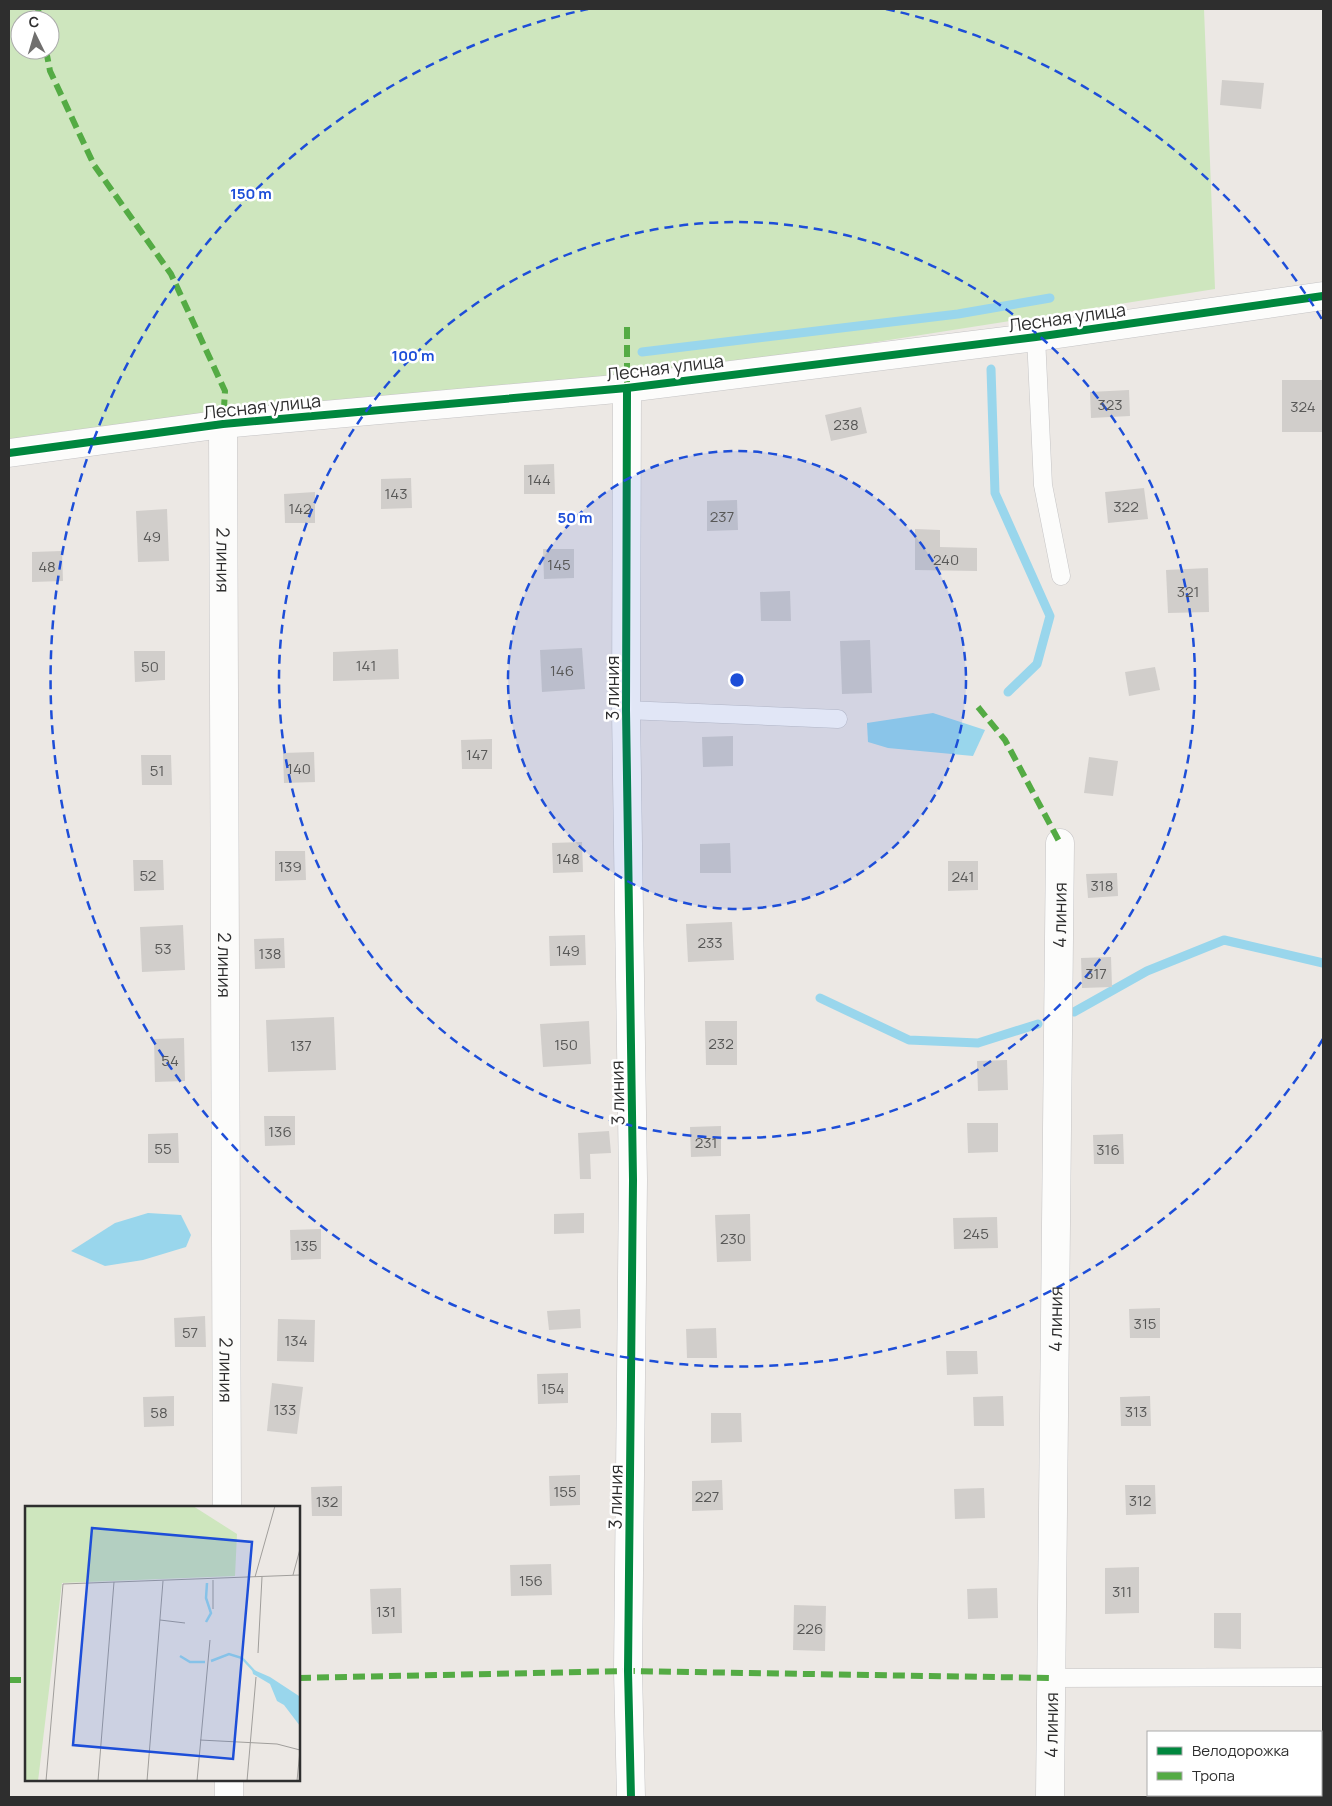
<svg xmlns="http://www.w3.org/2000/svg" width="1332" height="1806" font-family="Manrope,sans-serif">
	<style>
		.green { fill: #cee6be; fill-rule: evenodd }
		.water { fill: #99d6ec }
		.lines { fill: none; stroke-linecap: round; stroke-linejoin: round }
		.stream { stroke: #99d6ec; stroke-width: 9 }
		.building { fill: #d1cecb }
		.service-casing { stroke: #c5c4c5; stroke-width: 19 }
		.minor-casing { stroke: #c5c4c5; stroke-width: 29 }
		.service { stroke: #fcfcfb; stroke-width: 18 }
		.minor { stroke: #fcfcfb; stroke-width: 28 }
		.quiet { stroke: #54ab44; stroke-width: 6; stroke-dasharray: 12 6; stroke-linecap: butt }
		.cycleway-casing { stroke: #fff; stroke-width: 11 }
		.cycleway { stroke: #00873e; stroke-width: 8 }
		.ring { fill: none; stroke: #1d4ed8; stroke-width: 2.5; stroke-dasharray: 9 6 }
		.labels { text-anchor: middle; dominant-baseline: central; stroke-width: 5; stroke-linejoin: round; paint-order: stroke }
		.number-label { font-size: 15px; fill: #585857 }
		.street-label { font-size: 18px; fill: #2e2e2e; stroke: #fff }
		.inset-river { fill: none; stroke: #99d6ec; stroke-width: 2.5 }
		.inset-road { fill: none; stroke: #a09e9b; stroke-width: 1 }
		.view { fill: #1d4ed8; fill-opacity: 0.15; stroke: #1d4ed8; stroke-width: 2.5 }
		.inset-edge { fill: none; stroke: #2e2e2e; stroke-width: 2.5 }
		.centre { fill: #1d4ed8; stroke: #fff; stroke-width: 2.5 }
		.ring-label { font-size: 15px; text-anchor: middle; font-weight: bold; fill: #1d4ed8; stroke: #fff; stroke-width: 5; stroke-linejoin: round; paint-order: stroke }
	</style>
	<rect width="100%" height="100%" fill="#ece8e4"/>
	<!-- green -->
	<path class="green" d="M9 9H1204L1215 289 806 353 9 446ZM20 20H50V50H20Z"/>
	<!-- water -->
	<g class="water">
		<polygon points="933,713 985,730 973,756 888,748 868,742 867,723"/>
		<polygon points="148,1213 181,1215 191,1235 186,1247 143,1260 105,1266 71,1251 115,1223"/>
	</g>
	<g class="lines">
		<!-- stream -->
		<g class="stream">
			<polyline points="642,352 958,314 1050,298"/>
			<polyline points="991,369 995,493 1050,616 1037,664 1008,692"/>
			<polyline points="820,998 909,1040 978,1043 1038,1024"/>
			<polyline points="1074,1012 1147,971 1224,940 1323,963"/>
		</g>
	</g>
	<!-- building -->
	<g class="building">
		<polygon points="1222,80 1264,83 1261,109 1220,105"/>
		<rect x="1282" y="380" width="41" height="52"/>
		<polygon points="1129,390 1130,416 1091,418 1090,392"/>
		<polygon points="861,407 867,433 831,441 825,415"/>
		<polygon points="554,464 555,494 524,494 524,465"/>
		<polygon points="411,478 412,508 381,509 381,479"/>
		<polygon points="1144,488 1148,519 1108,523 1105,492"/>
		<polygon points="315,492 315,523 285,523 284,494"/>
		<polygon points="737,500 738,530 707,531 707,501"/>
		<polygon points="167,509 169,561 138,562 136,511"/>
		<polygon points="915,529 940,530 940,547 977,548 977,571 915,570"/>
		<polygon points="543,549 574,549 574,578 544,579"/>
		<polygon points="62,551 63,581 32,582 32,552"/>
		<polygon points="1208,568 1209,612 1168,613 1166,570"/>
		<polygon points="790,591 791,621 761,621 760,592"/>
		<polygon points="870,640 872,693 842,694 840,641"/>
		<polygon points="582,648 585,689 542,692 540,650"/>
		<polygon points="398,649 399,679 333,681 333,652"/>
		<polygon points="134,651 165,651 165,680 135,682"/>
		<polygon points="1155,667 1160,690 1129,696 1125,672"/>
		<polygon points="733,736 733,766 703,767 702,737"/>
		<polygon points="492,739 492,769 462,769 461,740"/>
		<polygon points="314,752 315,782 284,783 283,753"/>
		<polygon points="141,755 171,755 172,785 142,785"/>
		<polygon points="1089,757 1118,761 1113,796 1084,793"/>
		<polygon points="582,842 583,872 553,873 552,843"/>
		<polygon points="730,843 731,873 700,873 700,844"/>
		<polygon points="275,851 305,851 306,880 275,881"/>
		<polygon points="133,860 163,860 164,890 134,891"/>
		<polygon points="948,861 978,861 978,890 948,891"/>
		<polygon points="1117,873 1118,896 1088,898 1086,874"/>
		<polygon points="732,922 734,960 688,962 686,924"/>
		<polygon points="183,925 185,970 142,972 140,927"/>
		<polygon points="585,935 586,965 550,966 549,936"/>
		<polygon points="284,938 285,968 255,969 254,939"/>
		<polygon points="1111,957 1112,987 1082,988 1081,958"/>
		<polygon points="334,1017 336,1070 268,1072 266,1020"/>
		<polygon points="589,1021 591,1064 543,1067 540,1024"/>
		<polygon points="705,1021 737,1021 737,1065 706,1065"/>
		<polygon points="184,1038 185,1081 155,1082 154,1039"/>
		<polygon points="1007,1060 1008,1090 978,1091 977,1061"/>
		<polygon points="264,1116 295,1116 295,1145 265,1146"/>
		<polygon points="967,1123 998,1123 998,1152 968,1153"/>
		<polygon points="721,1126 721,1156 691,1157 690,1127"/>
		<polygon points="609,1131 611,1153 590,1154 591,1179 580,1179 578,1133"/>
		<polygon points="178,1133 179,1163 148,1163 148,1134"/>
		<polygon points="1123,1134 1124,1164 1094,1164 1093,1135"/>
		<polygon points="584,1213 584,1233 554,1234 554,1214"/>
		<polygon points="750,1214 751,1261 717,1262 715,1215"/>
		<polygon points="997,1217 998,1248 954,1249 953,1218"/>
		<polygon points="321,1229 321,1259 291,1260 290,1230"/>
		<polygon points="1160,1308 1160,1338 1130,1338 1129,1309"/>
		<polygon points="580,1309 581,1328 549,1330 547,1311"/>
		<polygon points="205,1316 206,1347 175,1347 174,1318"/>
		<polygon points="278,1319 315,1320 314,1362 277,1361"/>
		<polygon points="716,1328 717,1358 687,1358 686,1329"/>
		<polygon points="946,1351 977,1351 978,1374 947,1375"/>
		<polygon points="568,1373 568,1403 538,1404 537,1374"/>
		<polygon points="272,1383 303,1387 297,1434 267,1431"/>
		<polygon points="174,1396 174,1426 144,1427 143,1397"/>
		<polygon points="1003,1396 1004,1426 974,1426 973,1397"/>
		<polygon points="1150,1396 1151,1426 1121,1426 1120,1397"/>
		<polygon points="711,1413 741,1413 742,1442 711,1443"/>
		<polygon points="580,1475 580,1505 550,1506 549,1476"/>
		<polygon points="722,1480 723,1510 692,1511 692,1481"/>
		<polygon points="1125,1485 1155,1485 1156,1514 1126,1515"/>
		<polygon points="342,1486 342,1516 312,1516 311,1487"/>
		<polygon points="984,1488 985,1518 955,1519 954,1489"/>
		<polygon points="551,1564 552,1595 511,1596 510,1565"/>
		<polygon points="1139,1567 1139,1613 1105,1614 1105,1568"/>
		<polygon points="401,1588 402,1633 372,1634 370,1589"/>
		<polygon points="997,1588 998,1618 968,1619 967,1589"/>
		<polygon points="794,1605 826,1606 825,1651 793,1650"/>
		<polygon points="1214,1613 1241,1613 1241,1649 1214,1648"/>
	</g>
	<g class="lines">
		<defs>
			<g id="service">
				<polyline points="1036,337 1043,485 1061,576"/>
				<polyline points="626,710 838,719"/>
				<polyline points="1051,1678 1323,1677"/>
			</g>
			<g id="minor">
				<polyline points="627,388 626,710 633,1180 628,1671 631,1797"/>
				<path id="s1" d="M223 424 227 1507"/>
				<polyline points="9,453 223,424 627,388 1036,337 1323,296"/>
				<polyline points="229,1780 229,1797"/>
				<path id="s2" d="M1050 1797 1060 843"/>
			</g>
		</defs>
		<!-- service casing -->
		<use href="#service" class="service-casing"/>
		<!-- minor casing -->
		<use href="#minor" class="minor-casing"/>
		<!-- service -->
		<use href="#service" class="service"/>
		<!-- minor -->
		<use href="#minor" class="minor"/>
		<!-- quiet -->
		<g class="quiet">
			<polyline points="38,9 40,20"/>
			<polyline points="46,50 50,71 94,165 171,274 225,391 223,424"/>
			<polyline points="627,327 627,388"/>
			<polyline points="978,707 1005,740 1060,843"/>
			<polyline points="299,1678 628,1671 1051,1678"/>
			<polyline points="9,1680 26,1680"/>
		</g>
		<defs>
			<g id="cycleway">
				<polyline points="627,388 626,710 633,1180 628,1671 631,1797"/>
				<polyline points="9,453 223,424 627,388 1036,337 1323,296"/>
			</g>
		</defs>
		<!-- cycleway casing -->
		<use href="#cycleway" class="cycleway-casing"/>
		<!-- cycleway -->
		<use href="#cycleway" class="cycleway"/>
	</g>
	<!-- distance rings -->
	<circle cx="737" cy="680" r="229" fill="#1d4ed8" fill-opacity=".12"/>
	<g class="ring">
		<circle cx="737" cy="680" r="229"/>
		<circle cx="737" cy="680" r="458"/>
		<path d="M1323 1039A687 687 0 1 1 588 9M886 9A687 687 0 0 1 1323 321"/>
	</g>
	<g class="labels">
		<!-- number labels -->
		<g class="number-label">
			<text x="1110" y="404">323</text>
			<text x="1303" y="406">324</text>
			<text x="846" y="424">238</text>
			<text x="539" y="479">144</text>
			<text x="396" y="493">143</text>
			<text x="1126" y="506">322</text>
			<text x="300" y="508">142</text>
			<text x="722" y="516">237</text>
			<text x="152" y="536">49</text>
			<text x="946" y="559">240</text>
			<text x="559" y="564">145</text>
			<text x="47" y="566">48</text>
			<text x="1188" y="591">321</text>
			<text x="366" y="665">141</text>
			<text x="150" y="666">50</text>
			<text x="562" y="670">146</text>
			<text x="477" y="754">147</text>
			<text x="299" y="768">140</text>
			<text x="157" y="770">51</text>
			<text x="568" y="858">148</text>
			<text x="290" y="866">139</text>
			<text x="148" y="875">52</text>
			<text x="963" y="876">241</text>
			<text x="1102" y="885">318</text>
			<text x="710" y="942">233</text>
			<text x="163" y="948">53</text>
			<text x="568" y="950">149</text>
			<text x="270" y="953">138</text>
			<text x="1096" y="973">317</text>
			<text x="721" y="1043">232</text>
			<text x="566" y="1044">150</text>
			<text x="301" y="1045">137</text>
			<text x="170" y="1060">54</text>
			<text x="280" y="1131">136</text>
			<text x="706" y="1142">231</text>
			<text x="163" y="1148">55</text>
			<text x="1108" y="1149">316</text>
			<text x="976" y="1233">245</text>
			<text x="733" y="1238">230</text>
			<text x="306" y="1245">135</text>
			<text x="1145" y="1323">315</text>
			<text x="190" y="1332">57</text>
			<text x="296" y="1340">134</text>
			<text x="553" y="1388">154</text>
			<text x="285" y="1409">133</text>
			<text x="1136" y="1411">313</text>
			<text x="159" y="1412">58</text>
			<text x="565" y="1491">155</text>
			<text x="707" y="1496">227</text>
			<text x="1140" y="1500">312</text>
			<text x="327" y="1501">132</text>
			<text x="531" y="1580">156</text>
			<text x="1122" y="1591">311</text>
			<text x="386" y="1611">131</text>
			<text x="810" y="1628">226</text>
		</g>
		<!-- street labels -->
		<g class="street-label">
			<text transform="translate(1067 317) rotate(-8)">Лесная улица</text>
			<text transform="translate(665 367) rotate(-7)">Лесная улица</text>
			<text transform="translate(262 406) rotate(-6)">Лесная улица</text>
			<text stroke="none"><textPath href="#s1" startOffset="136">2 линия</textPath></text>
			<text transform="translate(612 688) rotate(-90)">3 линия</text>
			<text stroke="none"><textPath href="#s2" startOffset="882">4 линия</textPath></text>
			<text stroke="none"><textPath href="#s1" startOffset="541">2 линия</textPath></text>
			<text transform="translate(617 1093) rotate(-91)">3 линия</text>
			<text stroke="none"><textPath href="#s2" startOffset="478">4 линия</textPath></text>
			<text stroke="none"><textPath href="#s1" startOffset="946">2 линия</textPath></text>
			<text transform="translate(615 1497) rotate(-89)">3 линия</text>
			<text stroke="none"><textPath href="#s2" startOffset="72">4 линия</textPath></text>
		</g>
	</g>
	<!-- overview -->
	<g transform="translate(25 1506)">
		<rect width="275" height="275" fill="#ece8e4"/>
		<path d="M0 0H168L212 28 210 70 37 77 13 275H0Z" fill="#cee6be"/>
		<path d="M227 163 245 171 274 190 275 220 259 199 252 195 245 178 228 168Z" fill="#99d6ec"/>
		<path class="inset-river" d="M181 116 186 107 181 92 182 77M155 150 165 156H180M186 155 204 148 217 152 230 166"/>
		<path class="inset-road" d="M268 69 275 43M230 71 250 0M188 74V103M135 114 160 117M233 147 237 71M175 234 252 238 275 244M21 275 38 78 275 69M73 275 89 76M122 275 138 75M172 275 185 134M222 275 231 171M272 275 275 244"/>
		<path class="view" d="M67 22 227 36 208 253 48 239Z"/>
		<rect width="275" height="275" class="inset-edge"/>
	</g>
	<circle cx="737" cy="680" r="8" class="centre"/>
	<g class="ring-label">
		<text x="251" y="199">150 m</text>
		<text x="413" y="361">100 m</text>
		<text x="575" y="523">50 m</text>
	</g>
	<!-- border -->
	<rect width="1332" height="1806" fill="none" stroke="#2e2e2e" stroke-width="20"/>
	<!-- legend -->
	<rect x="1147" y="1731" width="175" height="65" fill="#ffffff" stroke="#ababab"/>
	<rect x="1157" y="1747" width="25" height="8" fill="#00873e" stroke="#ababab"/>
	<text x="1192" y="1756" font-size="15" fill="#2e2e2e">Велодорожка</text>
	<rect x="1157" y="1772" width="25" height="8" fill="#54ab44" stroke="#ababab"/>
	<text x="1192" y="1781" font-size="15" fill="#2e2e2e">Тропа</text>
	<!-- north arrow -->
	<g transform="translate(35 35) rotate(355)"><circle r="24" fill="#ffffff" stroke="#ababab"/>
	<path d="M0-4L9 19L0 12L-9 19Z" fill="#706f6e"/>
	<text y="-8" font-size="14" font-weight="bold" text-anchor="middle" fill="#2e2e2e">С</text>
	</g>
</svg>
